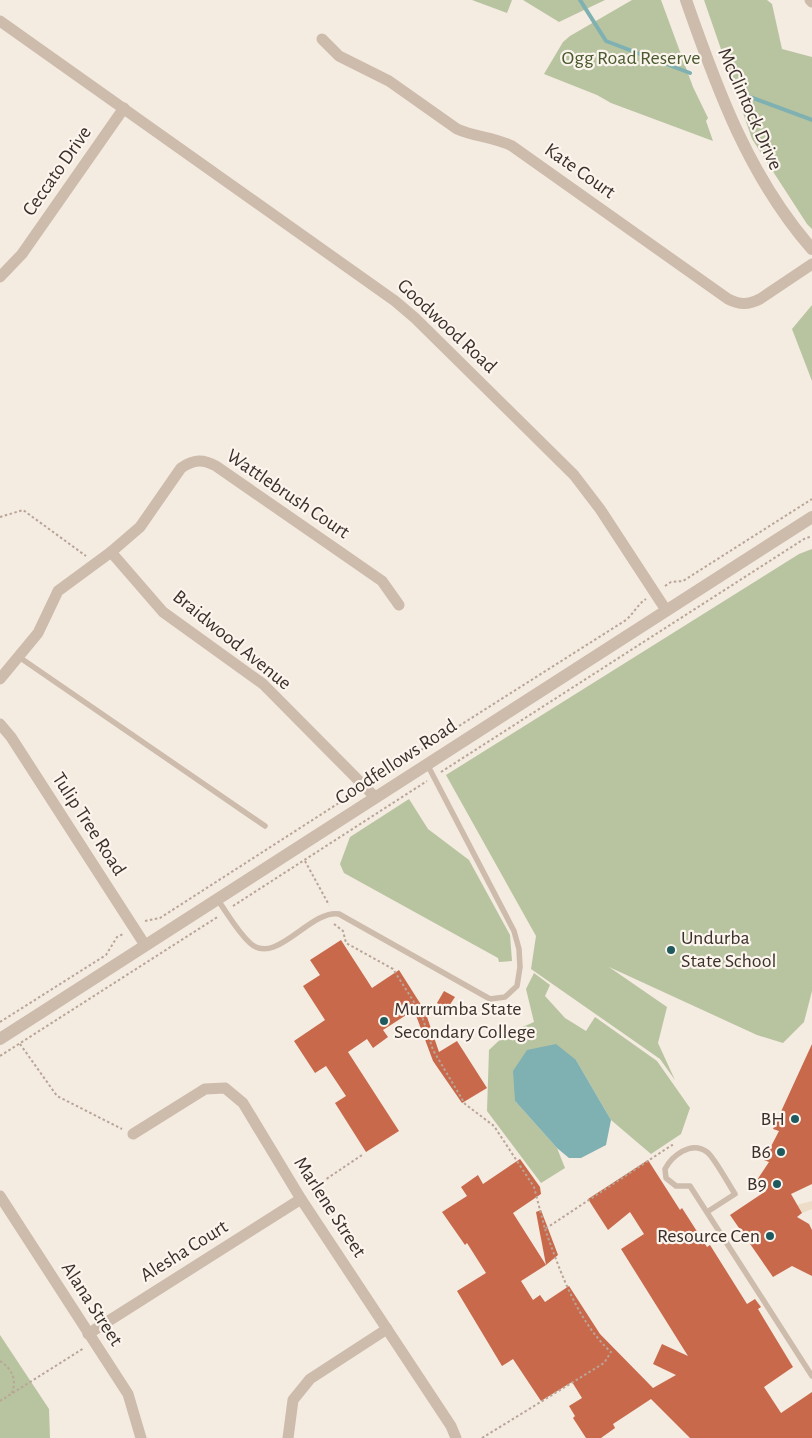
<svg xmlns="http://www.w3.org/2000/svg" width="812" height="1438" font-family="'Alegreya Sans',sans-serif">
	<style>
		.green { fill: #b8c4a0 }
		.plaza { fill: #ecdcc8 }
		.water { fill: #7fb0b2 }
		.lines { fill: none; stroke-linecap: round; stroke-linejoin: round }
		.stream { stroke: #7fb0b2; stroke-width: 4 }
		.building { fill: #c8694b }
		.path { stroke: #b9a596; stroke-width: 2; stroke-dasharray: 2.5 2.5; stroke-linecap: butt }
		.service { stroke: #cdbbac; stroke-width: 5.5 }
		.minor { stroke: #cdbbac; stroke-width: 11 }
		.tertiary { stroke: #cdbbac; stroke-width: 12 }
		.poi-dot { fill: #1f5a5e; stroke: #fbf5ee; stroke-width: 2 }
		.labels { text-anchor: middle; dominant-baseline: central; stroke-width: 4.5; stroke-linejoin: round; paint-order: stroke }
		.park-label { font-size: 20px; fill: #4a5a2e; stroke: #fbf5ee }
		.street-label { font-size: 20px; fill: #3b302b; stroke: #fbf5ee }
		.poi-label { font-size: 20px; fill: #3b302b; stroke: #fbf5ee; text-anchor: end }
	</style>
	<rect width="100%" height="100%" fill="#f4ebe1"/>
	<!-- green -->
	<g class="green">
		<polygon points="472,0 512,0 507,13"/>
		<polygon points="523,0 605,0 559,22"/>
		<polygon points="632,0 661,0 693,87 708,118 706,121 713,141 611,103 597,95 544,74 563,42 570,36"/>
		<polygon points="704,0 767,0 772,4 782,49 812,57 812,229 807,224 752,139"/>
		<polygon points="812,305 812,381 792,329"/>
		<polygon points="812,549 812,991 804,1022 783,1043 757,1035 609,967 667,1007 658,1043 675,1080 660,1059 531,969 536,936 446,775 799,554"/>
		<polygon points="409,799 428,829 469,860 510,935 512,961 499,962 498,958 344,873 340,864 350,837"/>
		<polygon points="534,973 550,985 545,996 565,1018 586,1031 595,1017 657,1061 690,1108 681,1134 651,1154 611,1120 576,1060 515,1101 557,1148 565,1168 541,1183 487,1111 489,1050 506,1034 534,1022 526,989"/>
		<polygon points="0,1335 49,1409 50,1438 0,1438"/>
	</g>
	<!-- plaza -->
	<polygon class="plaza" points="812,1201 812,1209 802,1213 797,1205"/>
	<!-- water -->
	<polygon class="water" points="556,1044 576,1060 611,1120 606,1145 581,1158 569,1158 557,1148 515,1101 513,1071 527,1050"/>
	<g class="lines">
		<!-- stream -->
		<g class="stream">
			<polyline points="580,0 606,41 690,73"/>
			<polyline points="737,92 812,120"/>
		</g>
	</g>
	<!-- building -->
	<g class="building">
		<polygon points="341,940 372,988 399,970 425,1011 439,1052 457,1041 487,1088 462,1103 433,1061 414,1010 383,1030 388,1037 373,1048 367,1039 348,1052 399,1131 366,1152 335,1103 346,1096 326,1066 315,1073 294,1041 325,1020 303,986 320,975 310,960"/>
		<polygon points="444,991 455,997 447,1009 437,1003"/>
		<polygon points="812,1044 812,1184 791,1194 802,1213 797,1217 809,1224 812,1230 812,1276 792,1266 773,1277 730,1215 766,1191 757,1180 769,1162 764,1160 779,1131 773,1129"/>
		<polygon points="520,1159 540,1187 541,1194 513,1213 546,1265 521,1281 533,1300 540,1295 545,1302 569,1286 600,1334 653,1388 676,1375 653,1364 662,1344 688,1356 621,1249 644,1234 630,1212 608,1230 588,1199 648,1160 680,1210 682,1208 707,1247 710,1245 747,1304 755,1299 761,1307 758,1309 793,1367 764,1387 781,1413 812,1392 812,1438 690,1438 651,1399 613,1424 615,1428 601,1438 586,1438 573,1418 575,1416 569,1406 582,1398 572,1382 541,1401 513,1359 502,1366 457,1291 486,1273 467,1243 465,1245 442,1212 467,1196 461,1187 478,1175 483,1184"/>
		<polygon points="541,1210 558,1255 546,1265 536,1212"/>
	</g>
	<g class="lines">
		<!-- path -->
		<g class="path">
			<polyline points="0,517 23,510 86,556"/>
			<polyline points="665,586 671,582 683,581 812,499"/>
			<polyline points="441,772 804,539 812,536"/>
			<path d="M374 778 380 776 626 620C634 613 637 605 646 599"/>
			<polyline points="305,861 329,905"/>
			<polyline points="233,906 427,781"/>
			<polyline points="145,921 160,918 342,801 353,791"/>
			<polyline points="334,924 343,931 346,943 393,969 421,1013 433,1050 465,1104 494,1126 534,1187 545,1229 672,1145 674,1148"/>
			<polyline points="0,1022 106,955 117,937 123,934"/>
			<polyline points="20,1044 57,1096 122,1129"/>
			<polyline points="0,1056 219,916"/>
			<polyline points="310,1190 362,1155"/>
			<path d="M0 1361C12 1369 17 1379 12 1393"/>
			<polyline points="0,1401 84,1348"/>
			<path d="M482 1438 604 1363 611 1352C577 1321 560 1271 545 1229"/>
		</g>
		<!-- service -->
		<g class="service">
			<polyline points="19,657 265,826"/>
			<path d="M217 899C228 914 237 931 250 943 276 967 310 909 339 914L490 999 505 997 517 986 520 967 519 949 514 931 427 764"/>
			<path d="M707 1212 735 1194C729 1185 714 1157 707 1152 691 1140 672 1156 665 1169L666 1178 676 1186H690L812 1376"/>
		</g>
		<!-- minor -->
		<g class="minor">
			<polyline points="810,0 812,2"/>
			<polyline points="0,21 395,301 415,318 574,475 600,509 666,610"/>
			<path d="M322 39 339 56 389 81 457 129C475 137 494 137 512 146L728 299C740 305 748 305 760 299L812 264"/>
			<polyline points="0,277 22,254 124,108"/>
			<polyline points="111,552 163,612 263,684 375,797"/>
			<path d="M0 679 38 633 58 591 111 552 140 527 181 468C194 459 203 459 216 466L382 581 399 605"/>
			<polyline points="0,724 11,737 145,945"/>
			<polyline points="133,1134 205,1089 225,1088 243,1103 301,1199 451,1426 456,1438"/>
			<polyline points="0,1196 128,1394 141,1438"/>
			<polyline points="88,1334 301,1199"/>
			<polyline points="288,1438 293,1400 310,1379 387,1329"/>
		</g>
		<!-- tertiary -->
		<g class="tertiary">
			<path d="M686 0C717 89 749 177 812 249"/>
			<polyline points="0,1039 812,517"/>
		</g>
	</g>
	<!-- markers -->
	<g class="poi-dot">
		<circle cx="671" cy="950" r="5"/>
		<circle cx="384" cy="1021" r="5"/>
		<circle cx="795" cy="1119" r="5"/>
		<circle cx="781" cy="1152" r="5"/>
		<circle cx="777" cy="1184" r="5"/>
		<circle cx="770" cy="1236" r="5"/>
	</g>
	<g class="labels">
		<!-- park labels -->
		<g class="park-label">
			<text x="631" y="58">Ogg Road Reserve</text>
		</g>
		<!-- street labels -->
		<g class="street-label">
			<text transform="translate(750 109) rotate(66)">McClintock Drive</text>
			<text transform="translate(57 171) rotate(-55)">Ceccato Drive</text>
			<text transform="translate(580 171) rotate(35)">Kate Court</text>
			<text transform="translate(447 326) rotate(43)">Goodwood Road</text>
			<text transform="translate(288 494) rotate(34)">Wattlebrush Court</text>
			<text transform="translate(232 640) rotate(39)">Braidwood Avenue</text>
			<text transform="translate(396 762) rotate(-33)">Goodfellows Road</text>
			<text transform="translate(89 824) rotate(57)">Tulip Tree Road</text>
			<text transform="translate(330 1207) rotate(57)">Marlene Street</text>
			<text transform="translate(184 1251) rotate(-32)">Alesha Court</text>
			<text transform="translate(92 1304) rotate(57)">Alana Street</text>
		</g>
		<!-- poi labels -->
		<g class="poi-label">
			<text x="681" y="938" text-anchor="start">Undurba<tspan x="681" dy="23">State School</tspan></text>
			<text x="394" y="1009" text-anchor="start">Murrumba State<tspan x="394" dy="23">Secondary College</tspan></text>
			<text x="785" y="1119">BH</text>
			<text x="771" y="1152">B6</text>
			<text x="767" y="1184">B9</text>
			<text x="760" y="1236">Resource Cen</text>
		</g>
	</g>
</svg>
